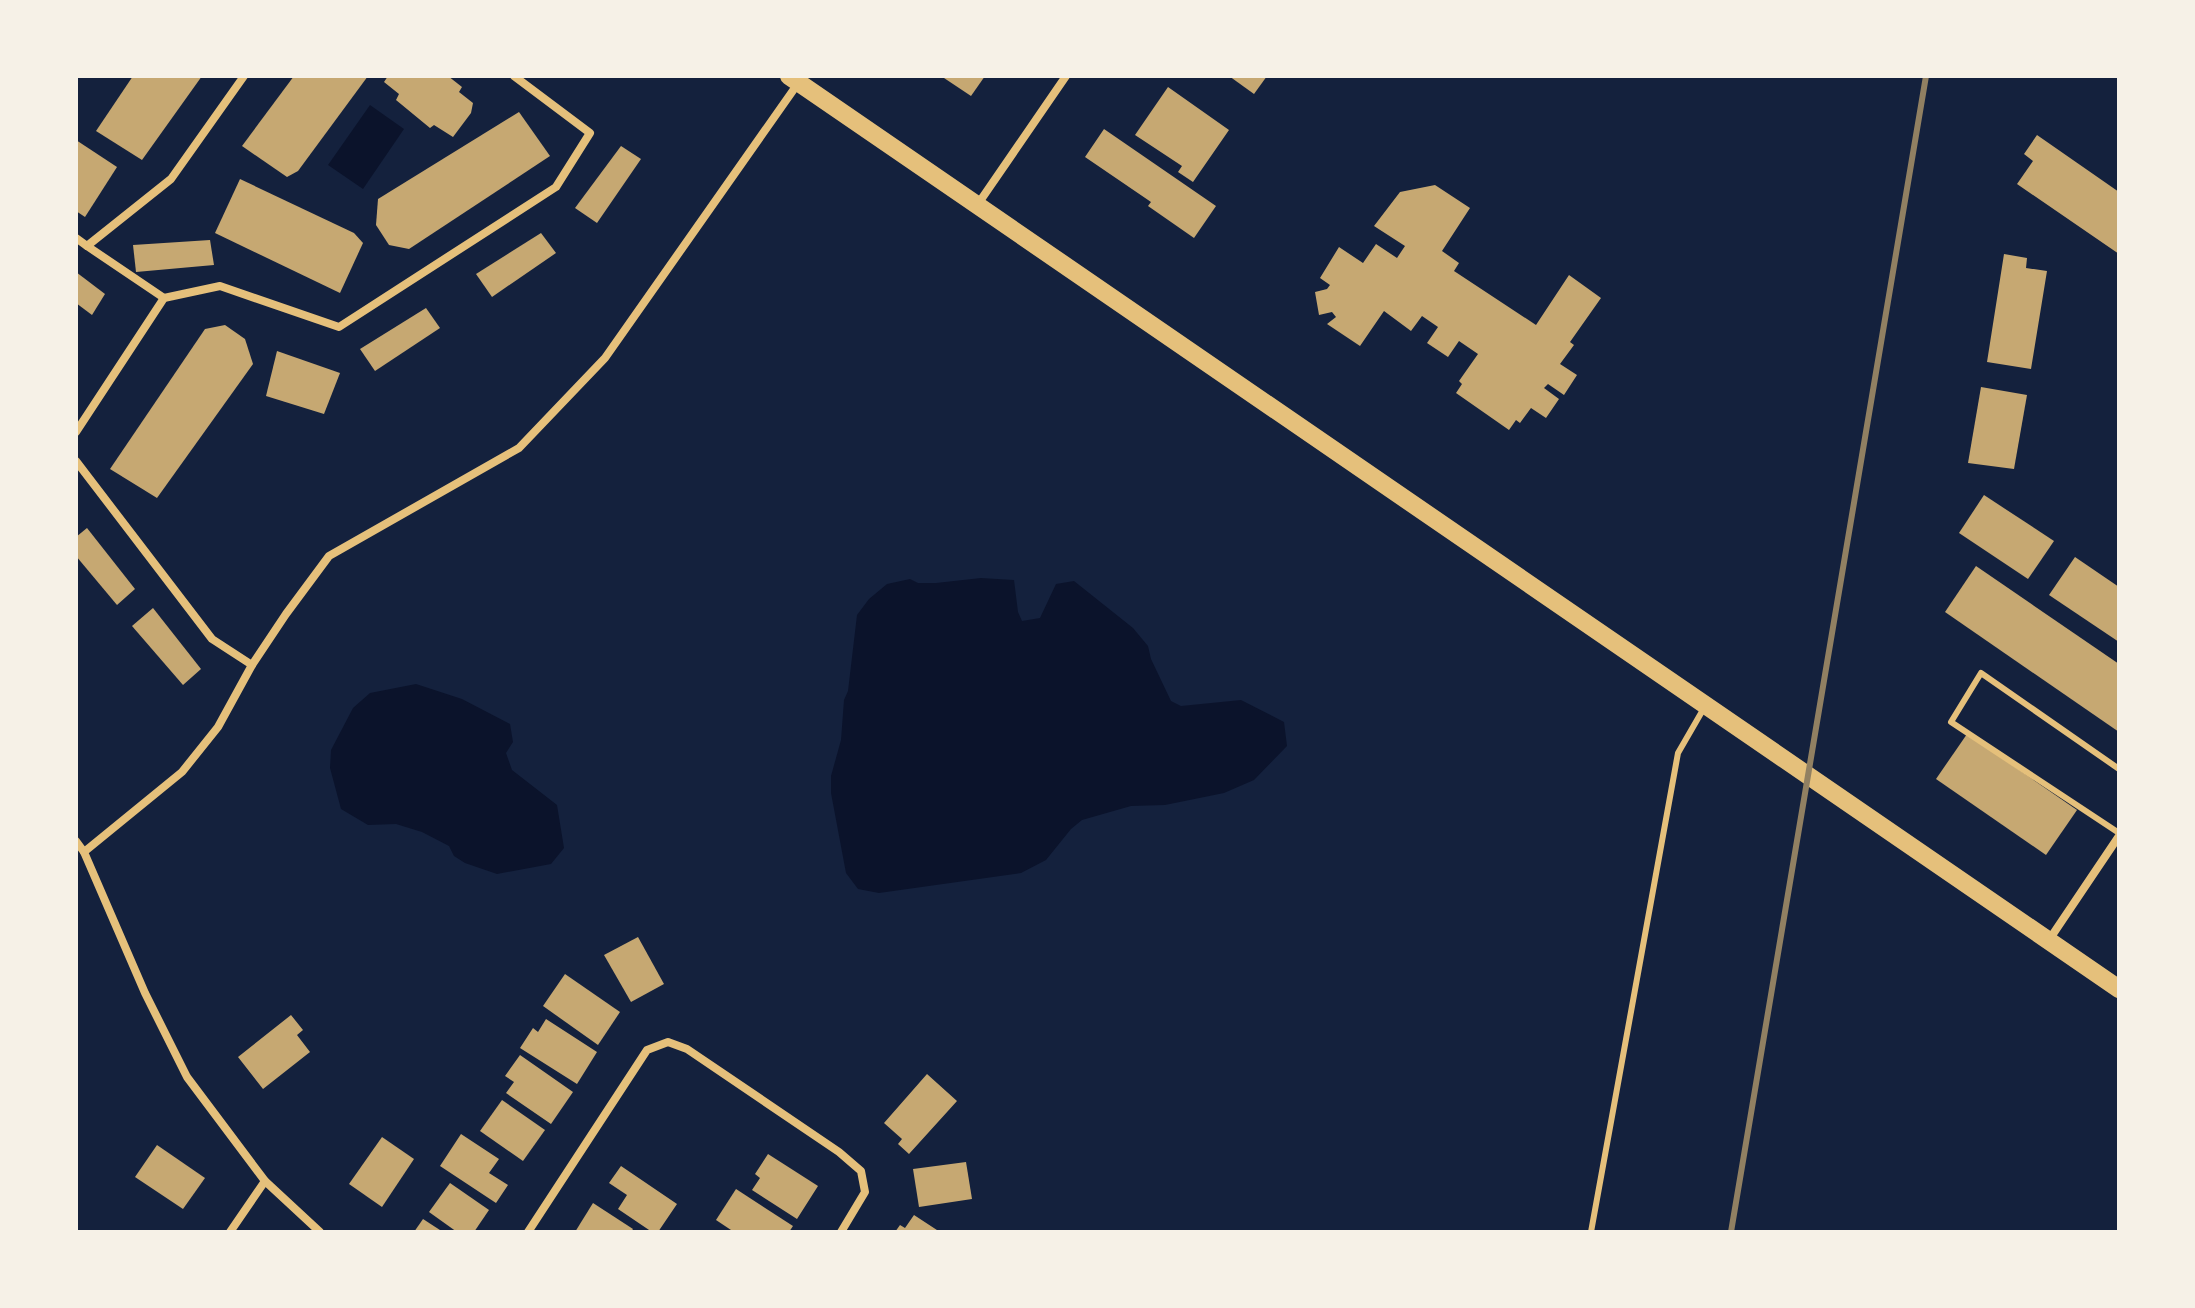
<svg xmlns="http://www.w3.org/2000/svg" width="2195" height="1308" font-family="'DejaVu Sans',sans-serif">
	<style>
		.water { fill: #0b132b }
		.building { fill: #c6a872 }
		.lines { fill: none; stroke-linecap: round; stroke-linejoin: round }
		.service { stroke: #e5c07b; stroke-width: 6 }
		.minor { stroke: #e5c07b; stroke-width: 8 }
		.primary { stroke: #e5c07b; stroke-width: 18 }
		.rail { stroke: #918062; stroke-width: 6 }
	</style>
	<rect width="100%" height="100%" fill="#14213d"/>
	<!-- water -->
	<g class="water">
		<polygon points="370,105 404,129 363,189 328,165"/>
		<polygon points="981,578 1014,580 1018,612 1022,621 1040,618 1056,584 1074,581 1133,628 1148,646 1151,659 1171,701 1181,706 1241,700 1284,722 1287,746 1254,780 1224,793 1165,805 1131,806 1082,820 1071,829 1046,860 1021,873 879,893 858,889 846,873 831,793 831,776 841,740 844,700 848,691 857,615 869,599 887,584 910,579 918,583 936,583"/>
		<polygon points="416,684 462,699 510,724 513,742 506,753 512,770 557,805 564,848 551,864 497,874 465,863 454,856 449,846 422,832 396,824 368,825 341,809 330,768 331,750 353,708 370,693"/>
	</g>
	<!-- building -->
	<g class="building">
		<polygon points="133,76 202,76 142,160 96,131"/>
		<polygon points="294,76 368,76 298,171 287,177 242,146"/>
		<polygon points="388,76 448,76 462,87 459,92 473,103 471,113 453,137 434,125 430,128 396,100 399,94 384,82"/>
		<polygon points="941,76 985,76 971,96"/>
		<polygon points="1229,76 1267,76 1254,94"/>
		<polygon points="1168,87 1229,130 1193,182 1178,172 1182,166 1135,135"/>
		<polygon points="519,112 550,156 409,249 389,245 376,225 378,199"/>
		<polygon points="1104,129 1216,206 1194,238 1148,206 1151,202 1085,157"/>
		<polygon points="2037,135 2119,192 2119,254 2017,184 2033,161 2024,154"/>
		<polygon points="76,140 117,167 85,217 76,211"/>
		<polygon points="621,146 641,159 597,223 575,208"/>
		<polygon points="240,179 354,233 363,243 340,293 215,233"/>
		<polygon points="1435,185 1470,208 1442,251 1459,263 1454,271 1536,325 1569,275 1601,298 1570,342 1574,345 1560,364 1577,375 1564,395 1548,384 1544,388 1559,399 1546,418 1531,408 1520,423 1516,420 1509,430 1456,393 1462,384 1459,381 1478,354 1459,341 1448,357 1427,343 1438,327 1422,316 1411,331 1384,311 1360,346 1327,324 1336,317 1332,312 1319,315 1315,292 1327,289 1330,285 1320,278 1339,247 1363,263 1376,244 1397,258 1405,246 1374,226 1400,192"/>
		<polygon points="541,233 556,253 492,297 476,274"/>
		<polygon points="210,240 214,265 136,272 133,245"/>
		<polygon points="2004,254 2027,258 2026,268 2047,271 2031,369 1987,362"/>
		<polygon points="76,272 105,294 92,315 76,303"/>
		<polygon points="426,308 440,328 375,371 360,349"/>
		<polygon points="225,325 245,339 253,364 157,498 110,469 205,329"/>
		<polygon points="277,351 340,373 324,414 266,396"/>
		<polygon points="1981,387 2027,395 2014,469 1968,463"/>
		<polygon points="1984,495 2054,541 2028,579 1959,533"/>
		<polygon points="87,528 135,589 117,605 76,556 76,537"/>
		<polygon points="2075,557 2119,587 2119,642 2049,595"/>
		<polygon points="1976,566 2119,664 2119,732 1945,612"/>
		<polygon points="153,608 201,669 183,685 132,626"/>
		<polygon points="1967,734 2077,810 2046,855 1936,779"/>
		<polygon points="638,937 664,984 631,1002 604,955"/>
		<polygon points="565,974 620,1012 598,1045 543,1006"/>
		<polygon points="291,1015 303,1030 297,1035 310,1052 263,1089 238,1057"/>
		<polygon points="546,1019 597,1052 577,1084 520,1048 533,1028 538,1032"/>
		<polygon points="520,1055 573,1092 551,1124 506,1093 514,1082 505,1076"/>
		<polygon points="927,1074 957,1101 909,1154 898,1144 902,1139 884,1123"/>
		<polygon points="502,1100 545,1130 523,1161 480,1131"/>
		<polygon points="461,1134 499,1159 489,1173 508,1185 496,1203 440,1166"/>
		<polygon points="382,1137 414,1159 382,1207 349,1184"/>
		<polygon points="157,1145 205,1178 183,1209 135,1177"/>
		<polygon points="768,1154 818,1186 797,1219 752,1190 760,1178 755,1174"/>
		<polygon points="966,1162 972,1199 919,1207 913,1169"/>
		<polygon points="621,1166 677,1204 658,1232 652,1232 618,1209 627,1195 609,1183"/>
		<polygon points="450,1183 489,1210 474,1232 457,1232 429,1212"/>
		<polygon points="736,1189 793,1226 789,1232 734,1232 716,1220"/>
		<polygon points="593,1203 633,1229 631,1232 575,1232"/>
		<polygon points="914,1215 940,1232 895,1232 900,1225 905,1228"/>
		<polygon points="423,1219 443,1232 414,1232"/>
	</g>
	<g class="lines">
		<!-- service -->
		<g class="service">
			<polyline points="2119,769 1981,673 1951,722 2119,833"/>
			<polyline points="1591,1232 1678,753 1704,708"/>
		</g>
		<!-- minor -->
		<g class="minor">
			<polyline points="978,204 1066,76"/>
			<polyline points="76,238 87,246 171,179 244,76"/>
			<polyline points="87,246 164,298"/>
			<polyline points="76,432 164,298 220,286 339,327 556,187 590,133 514,76"/>
			<polyline points="76,461 212,639 252,665 218,727 182,772 84,852 145,993 187,1077 265,1181 320,1232"/>
			<polyline points="252,665 286,614 329,556 519,448 605,358 799,82"/>
			<polyline points="76,841 84,852"/>
			<polyline points="2049,940 2119,836"/>
			<polyline points="230,1232 265,1181"/>
			<polyline points="528,1232 647,1050 668,1042 687,1049 839,1152 861,1171 865,1192 841,1232"/>
		</g>
		<!-- primary -->
		<polyline class="primary" points="789,76 2119,989"/>
		<!-- rail -->
		<polyline class="rail" points="1731,1232 1926,76"/>
	</g>
	<!-- border -->
	<rect width="2195" height="1308" fill="none" stroke="#f6f1e7" stroke-width="156"/>
</svg>
